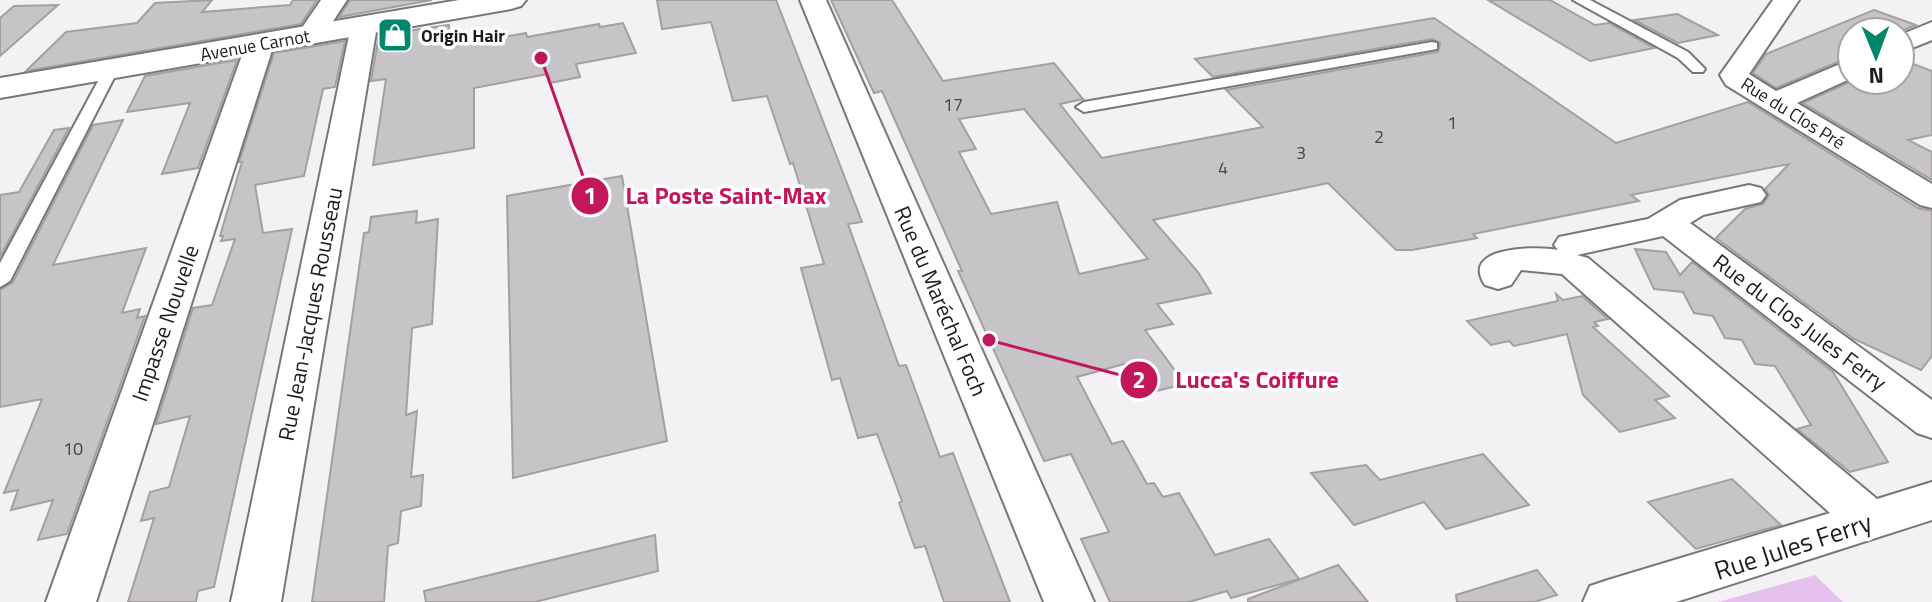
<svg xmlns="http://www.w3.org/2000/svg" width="1932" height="602" font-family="'Titillium Web',sans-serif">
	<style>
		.green { fill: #e7c1ed }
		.building { fill: #c7c4c8; stroke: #a39fa3; stroke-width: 2; fill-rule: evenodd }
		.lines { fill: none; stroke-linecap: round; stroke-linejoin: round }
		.service-casing { stroke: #79767a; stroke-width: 4 }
		.minor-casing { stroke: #79767a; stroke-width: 4 }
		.tertiary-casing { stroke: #79767a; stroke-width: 4 }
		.service { fill: #fff; fill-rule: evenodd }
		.minor { fill: #fff; fill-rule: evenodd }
		.tertiary { fill: #fff; fill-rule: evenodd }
		.labels { text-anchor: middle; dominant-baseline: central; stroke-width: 7; stroke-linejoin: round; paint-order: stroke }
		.far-poi-label { font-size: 18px; font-weight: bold; fill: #1d1b1d; stroke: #fff; text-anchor: start }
		.far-street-label { font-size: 18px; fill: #1d1b1d; stroke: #fff }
		.number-label { font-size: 18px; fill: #484548 }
		.street-label { font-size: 22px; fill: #1d1b1d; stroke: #fff }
		.near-street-label { font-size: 26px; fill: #1d1b1d; stroke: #fff }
		.leader { fill: none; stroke: #c2185b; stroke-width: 3 }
		.callout-dot { fill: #c2185b; stroke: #fff; stroke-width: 3 }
		.mark-label { font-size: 24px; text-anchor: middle; font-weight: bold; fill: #fff }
		.callout-label { font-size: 24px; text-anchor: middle; font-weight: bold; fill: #c2185b; stroke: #fff; stroke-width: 7; stroke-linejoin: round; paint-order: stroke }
	</style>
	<rect width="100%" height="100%" fill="#f4f1f5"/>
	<!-- green -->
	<polygon class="green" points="1815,575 1843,602 1718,602"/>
	<!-- building -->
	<g class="building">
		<polygon points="212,0 202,12 290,5 293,0 317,0 301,24 26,71 66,32 137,23 155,3"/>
		<polygon points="350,0 432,0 339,17"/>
		<polygon points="657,0 776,0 862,222 848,224 899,366 906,365 940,457 953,453 1010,602 944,602 925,546 915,548 899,503 902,501 877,434 858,438 840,378 832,380 801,268 824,264 793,163 790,164 767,96 733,101 711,22 662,29"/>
		<path d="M831 0H892L943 81 1054 63 1083 99 1060 104 1102 158 1263 127 1226 90 1438 52 1440 43 1432 39 1213 77 1195 59 1434 18 1616 143 1748 102 1918 208 1932 211V356L1921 370 1854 339 1716 238 1745 209 1763 204 1769 195 1765 189 1789 164 1631 195 1639 201 1473 234 1477 238 1412 250H1396L1328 183 1153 220 1198 272 1211 293 1157 304 1173 324 1145 330 1185 384 1156 391 1135 361 1077 377 1112 444 1123 441 1147 484 1154 483 1163 497 1179 493 1215 555 1269 539 1299 579 1231 598 1227 591 1189 602H1110L1081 539 1109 532 1071 454 1044 461 958 271H962L882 91 874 93ZM1024 109 1148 259 1079 274 1057 202 991 214 959 152 976 149 959 119Z"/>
		<polygon points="1488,0 1550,0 1595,25 1609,23 1654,48 1590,61"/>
		<polygon points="58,5 0,56 0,18 14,6"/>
		<polygon points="1874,10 1916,25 1899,32 1852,32 1852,56 1776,88 1753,73 1766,54"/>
		<polygon points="1677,14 1718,35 1678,43 1634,20"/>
		<polygon points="623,23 636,53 576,64 580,77 550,83 548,74 474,88 474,148 373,165 386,79 371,81 379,35 449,25 448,47 526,33 527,37 599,24 600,27"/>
		<polygon points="345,41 335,87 323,89 304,176 255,185 263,233 292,229 214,587 198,591 196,602 128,602 154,518 141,521 150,492 169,487 190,416 156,424 193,308 212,305 235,239 221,241 223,236 220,236 242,162 239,162 274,53"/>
		<polygon points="1900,59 1932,71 1932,135 1908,140 1932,152 1932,180 1803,103 1854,80 1900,80"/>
		<polygon points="237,60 198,168 162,174 190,103 127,112 145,76"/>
		<polygon points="123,120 53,265 146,248 122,313 140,309 137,318 145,316 67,534 38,540 53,500 11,510 18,490 4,493 42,399 0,407 0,290 13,282 93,125"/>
		<polygon points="69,128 0,257 0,195 19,192 54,130"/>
		<polygon points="622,176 667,441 513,478 507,196"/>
		<polygon points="417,211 416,223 438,219 432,324 412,328 406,415 417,411 411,477 423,475 421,506 401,511 398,543 388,546 384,602 312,602 364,233 369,232 371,217"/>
		<polygon points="1635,249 1666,252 1680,275 1692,262 1833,372 1888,462 1850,472 1797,429 1811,425 1775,366 1755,364 1742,340 1725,338 1713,316 1694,313 1683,292 1654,289"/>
		<polygon points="1556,294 1563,300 1582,296 1608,319 1594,322 1598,326 1593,327 1669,396 1655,400 1675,418 1620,432 1583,395 1567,334 1514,346 1509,341 1491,345 1467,321 1558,301"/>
		<polygon points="1483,454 1529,505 1446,529 1424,502 1354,525 1311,473 1366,465 1380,480"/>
		<polygon points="1732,479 1781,525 1696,549 1648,502"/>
		<polygon points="655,535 658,571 535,602 426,602 424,591"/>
		<polygon points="1338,565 1368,602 1248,602 1248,599"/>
		<polygon points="1537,570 1557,595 1534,602 1457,602 1456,595"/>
	</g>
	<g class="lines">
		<defs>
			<g id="service">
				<polygon points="1573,0 1590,0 1688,52 1705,69 1703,72 1693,72 1678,58"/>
				<polygon points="1432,42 1437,43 1437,49 1084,112 1076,107 1084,102"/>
				<polygon points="111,66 118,70 10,281 0,287 0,263 104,70"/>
			</g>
			<g id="minor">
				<polygon points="321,0 347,0 320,41 300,41 297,35"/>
				<polygon points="800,0 826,0 1094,602 1044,602"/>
				<polygon points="1773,0 1799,0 1749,74 1776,91 1852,59 1852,78 1797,103 1932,184 1932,208 1920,205 1726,85 1720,75"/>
				<polygon points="364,18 373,20 377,26 281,602 231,602 351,26 355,20"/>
				<polygon points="1932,22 1932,40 1900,53 1900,35"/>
				<polygon points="260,36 270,38 274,44 96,602 46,602 246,44 250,38"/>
				<path d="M1749 185 1761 188 1766 195 1761 202 1703 215 1690 223 1932 400V438L1917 433 1663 236 1577 255 1588 258 1877 499 1932 482V520L1676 602H1583L1590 586 1608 580 1830 513 1562 274 1521 270 1511 285 1498 289 1485 285C1459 246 1536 246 1558 250L1554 245 1559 237 1648 219 1680 200Z"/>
			</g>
			<polygon id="tertiary" points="459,0 526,0 521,6 511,9 0,98 0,78"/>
		</defs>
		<!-- service casing -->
		<use href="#service" class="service-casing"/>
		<!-- minor casing -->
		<use href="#minor" class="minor-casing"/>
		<!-- tertiary casing -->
		<use href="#tertiary" class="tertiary-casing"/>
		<!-- service -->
		<use href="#service" class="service"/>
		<!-- minor -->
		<use href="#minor" class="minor"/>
		<!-- tertiary -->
		<use href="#tertiary" class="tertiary"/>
	</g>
	<!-- icons -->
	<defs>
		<symbol id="shop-square" viewBox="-11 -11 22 22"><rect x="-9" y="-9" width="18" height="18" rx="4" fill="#00866b" stroke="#fff"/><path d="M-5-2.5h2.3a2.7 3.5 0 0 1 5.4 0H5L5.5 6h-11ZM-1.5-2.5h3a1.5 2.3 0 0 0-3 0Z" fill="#fff"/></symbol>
	</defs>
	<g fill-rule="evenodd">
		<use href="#shop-square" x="375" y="15" width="40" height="40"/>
	</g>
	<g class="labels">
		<!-- far-poi labels -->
		<g class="far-poi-label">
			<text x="421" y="35">Origin Hair</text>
		</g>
		<!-- far-street labels -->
		<g class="far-street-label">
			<text transform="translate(255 45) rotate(-10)">Avenue Carnot</text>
			<text transform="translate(1793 113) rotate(32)">Rue du Clos Pré</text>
		</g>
		<!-- number labels -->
		<g class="number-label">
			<text x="953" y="104">17</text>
			<text x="1452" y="122">1</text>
			<text x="1379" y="136">2</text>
			<text x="1301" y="152">3</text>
			<text x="1223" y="167">4</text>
			<text x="73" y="448">10</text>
		</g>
		<!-- street labels -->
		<g class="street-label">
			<text transform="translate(941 301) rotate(67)">Rue du Maréchal Foch</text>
			<text transform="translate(310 314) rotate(-79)">Rue Jean-Jacques Rousseau</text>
			<text transform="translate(1800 322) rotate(37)">Rue du Clos Jules Ferry</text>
			<text transform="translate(165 323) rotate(-71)">Impasse Nouvelle</text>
		</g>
		<!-- near-street labels -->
		<g class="near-street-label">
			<text transform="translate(1793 546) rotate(-18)">Rue Jules Ferry</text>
		</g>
	</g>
	<!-- callouts -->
	<path class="leader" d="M541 58L590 196M989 340L1139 380"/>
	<g class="callout-dot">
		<circle cx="541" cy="58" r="8"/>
		<circle cx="989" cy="340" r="8"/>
		<circle cx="590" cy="196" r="20"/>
		<circle cx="1139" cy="380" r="20"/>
	</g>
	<g class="mark-label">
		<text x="590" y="204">1</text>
		<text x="1139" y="388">2</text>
	</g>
	<g class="callout-label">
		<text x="726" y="204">La Poste Saint-Max</text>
		<text x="1257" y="388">Lucca's Coiffure</text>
	</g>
	<!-- north arrow -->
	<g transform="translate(1876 56) rotate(179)"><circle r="38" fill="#ffffff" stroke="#a5a4a5" stroke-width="2"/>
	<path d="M0-6L14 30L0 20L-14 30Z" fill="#00866b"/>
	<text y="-12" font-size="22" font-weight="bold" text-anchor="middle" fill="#1d1b1d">N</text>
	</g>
</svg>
